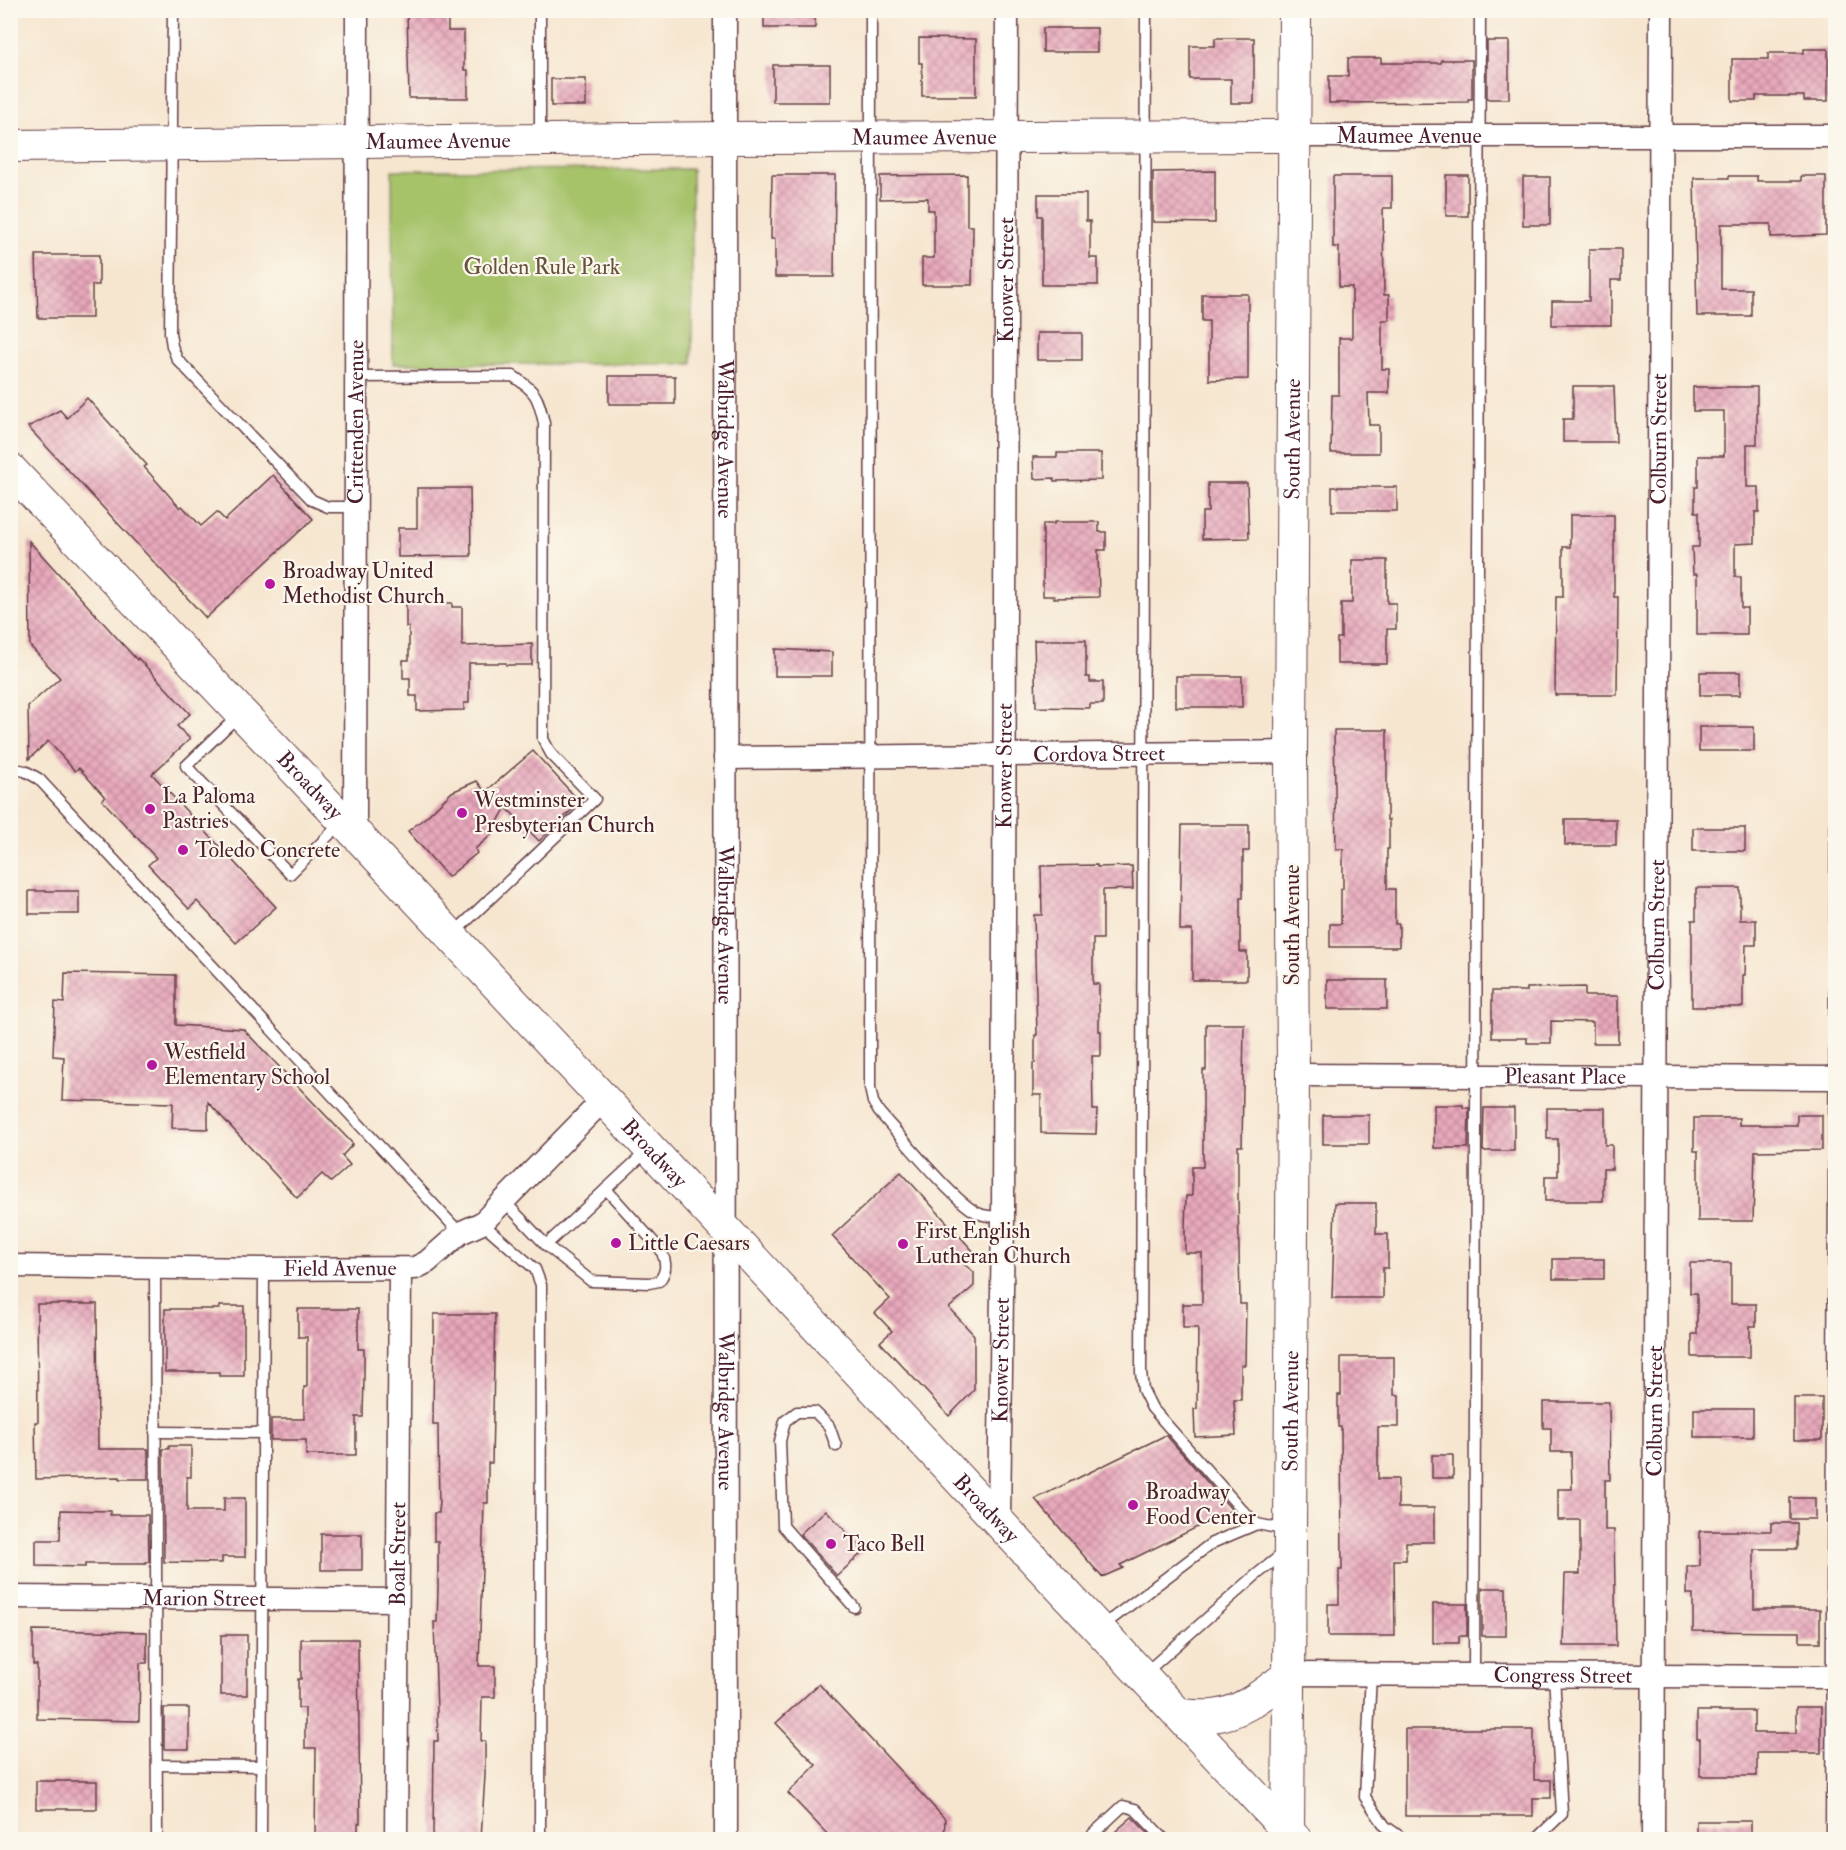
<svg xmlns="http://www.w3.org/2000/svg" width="1846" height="1850" font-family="'IM FELL Double Pica',serif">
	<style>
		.green { fill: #a6c36a; stroke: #78714a; stroke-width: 1.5 }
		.building { fill: url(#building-cross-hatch) }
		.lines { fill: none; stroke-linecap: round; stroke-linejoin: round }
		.lane-casing { stroke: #643d44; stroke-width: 13 }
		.street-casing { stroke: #643d44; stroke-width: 25 }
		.secondary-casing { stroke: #643d44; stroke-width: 34 }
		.lane { stroke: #fff; stroke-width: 10 }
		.street { stroke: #fff; stroke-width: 22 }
		.secondary { stroke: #fff; stroke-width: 32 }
		.poi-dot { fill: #b5179e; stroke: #fbf7ec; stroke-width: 2 }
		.labels { text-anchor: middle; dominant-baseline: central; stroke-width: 4.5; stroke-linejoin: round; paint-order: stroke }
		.street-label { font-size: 22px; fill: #4a1f2b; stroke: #fbf7ec }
		.park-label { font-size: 22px; fill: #66503e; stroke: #fbf7ec }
		.poi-label { font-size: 22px; fill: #4a1f2b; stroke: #fbf7ec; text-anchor: start }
	</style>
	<defs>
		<pattern id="building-cross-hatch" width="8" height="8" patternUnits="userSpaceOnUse" patternTransform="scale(1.5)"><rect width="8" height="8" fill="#e8a9bc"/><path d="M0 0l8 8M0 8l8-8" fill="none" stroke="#be8999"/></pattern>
	</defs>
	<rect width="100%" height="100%" fill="#fbf7ec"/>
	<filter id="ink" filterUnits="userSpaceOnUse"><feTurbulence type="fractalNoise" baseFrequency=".0167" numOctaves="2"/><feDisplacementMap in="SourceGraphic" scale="12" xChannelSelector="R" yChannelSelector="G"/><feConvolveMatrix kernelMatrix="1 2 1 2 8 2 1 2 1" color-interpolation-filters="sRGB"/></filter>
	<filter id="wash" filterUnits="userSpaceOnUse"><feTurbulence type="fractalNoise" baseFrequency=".008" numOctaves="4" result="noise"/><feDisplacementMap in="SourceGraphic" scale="24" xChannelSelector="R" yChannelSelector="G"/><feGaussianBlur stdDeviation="1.35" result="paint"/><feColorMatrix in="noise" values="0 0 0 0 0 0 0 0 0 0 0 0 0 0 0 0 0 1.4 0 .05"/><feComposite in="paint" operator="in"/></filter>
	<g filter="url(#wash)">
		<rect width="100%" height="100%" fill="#f6e6d0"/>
		<!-- green -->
		<polygon class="green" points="692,169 692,364 393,364 392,170"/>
		<g id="blocks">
			<!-- building -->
			<g class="building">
				<polygon points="407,10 448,10 448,31 464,31 464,70 468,70 468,98 409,98"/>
				<rect x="764" y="10" width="51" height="18"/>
				<rect x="1043" y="28" width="54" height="24"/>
				<polygon points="919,38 976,39 976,96 922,96 922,63 919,63"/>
				<polygon points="1215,38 1254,38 1254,103 1231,103 1231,79 1190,79 1190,46 1215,46"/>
				<rect x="1487" y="41" width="22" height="58"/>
				<polygon points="1804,49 1828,49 1828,101 1804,101 1804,96 1756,96 1756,101 1732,101 1732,59 1768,59 1768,53 1804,53"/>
				<polygon points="1348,58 1381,58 1381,63 1441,63 1441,60 1472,60 1472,99 1468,99 1468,102 1329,103 1329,76 1348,76"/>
				<rect x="773" y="65" width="57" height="37"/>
				<rect x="551" y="79" width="35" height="27"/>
				<polygon points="1215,171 1215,223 1153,222 1153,172"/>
				<polygon points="772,175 835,175 834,277 775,277 775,239 771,239"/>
				<polygon points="967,175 967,226 973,226 972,285 922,285 922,258 934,258 934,210 928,210 928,198 880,199 880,176"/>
				<rect x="1446" y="175" width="22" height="41"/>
				<polygon points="1333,176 1392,176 1392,208 1383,208 1384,295 1389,295 1389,320 1382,320 1382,369 1389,369 1389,393 1368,393 1369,425 1379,425 1379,453 1331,453 1332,395 1339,395 1339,338 1352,338 1352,287 1339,287 1339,247 1333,247"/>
				<polygon points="1729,176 1757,176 1757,181 1801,181 1801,176 1826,176 1826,235 1771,237 1771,224 1721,224 1721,289 1751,289 1751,316 1697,316 1694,178 1729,178"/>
				<rect x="1523" y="177" width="27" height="48"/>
				<polygon points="1038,194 1086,194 1086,221 1090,221 1090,258 1098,258 1098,285 1042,285 1042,216 1038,216"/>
				<polygon points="1589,249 1621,249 1621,280 1611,280 1611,325 1552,325 1552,301 1589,301"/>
				<polygon points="36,255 99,255 99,285 92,285 92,318 38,318"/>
				<polygon points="1202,294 1248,294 1248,379 1209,380 1209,321 1202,321"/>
				<rect x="1037" y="333" width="45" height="27"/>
				<rect x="609" y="376" width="66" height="28"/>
				<polygon points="1573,386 1614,386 1616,442 1563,442 1563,419 1573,419"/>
				<polygon points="1693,387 1757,387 1757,444 1747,444 1747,487 1759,487 1759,512 1755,512 1755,543 1735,544 1735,577 1741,577 1741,608 1747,608 1747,635 1697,635 1697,574 1693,574 1692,547 1699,547 1699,512 1695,512 1695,487 1698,487 1698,456 1724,456 1724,411 1693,411"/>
				<polygon points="87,398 147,465 144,467 180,508 182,506 201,526 217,512 225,520 273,475 313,519 206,618 28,427 60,410 67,418"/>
				<polygon points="1057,453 1101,453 1101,480 1054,481 1054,478 1034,479 1033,457 1057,457"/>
				<polygon points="1208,483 1247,483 1249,538 1202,539 1202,512 1208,512"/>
				<rect x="1332" y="487" width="65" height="24"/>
				<polygon points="417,488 470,488 471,556 398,557 398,528 417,528"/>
				<polygon points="1570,515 1614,515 1614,597 1618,597 1617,695 1555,695 1556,597 1563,597 1563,547 1570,547"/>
				<polygon points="1054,522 1099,522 1099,532 1106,532 1106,550 1098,550 1099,597 1054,598 1054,596 1043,596 1043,524 1054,524"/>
				<polygon points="29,541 137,660 138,658 190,714 177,726 190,739 152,774 276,907 236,943 197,901 189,909 148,865 156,858 102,800 105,797 79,768 75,771 48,741 29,759 28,706 60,678 30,646"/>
				<polygon points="1352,560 1387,560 1387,603 1396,603 1396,629 1387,629 1387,664 1337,664 1337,638 1341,638 1341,603 1352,603"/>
				<polygon points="406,603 452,603 452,607 462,607 462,646 532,644 532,665 506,665 506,663 469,663 469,703 464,703 464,710 417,711 417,696 410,696 410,678 403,678 403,660 409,660 409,627 406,627"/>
				<polygon points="1034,640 1086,640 1086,677 1090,677 1090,682 1103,682 1103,704 1090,704 1090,708 1036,707"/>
				<polygon points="775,649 832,652 832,676 775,676"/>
				<rect x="1700" y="672" width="40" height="23"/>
				<rect x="1176" y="676" width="66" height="31"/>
				<rect x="1699" y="727" width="55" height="24"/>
				<polygon points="1334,730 1387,730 1387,820 1389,820 1389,849 1387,849 1387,889 1395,889 1395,924 1399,924 1399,947 1330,947 1330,924 1341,924 1341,889 1343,889 1343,849 1336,849"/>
				<polygon points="533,751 580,802 539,841 506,807 490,836 475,849 477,853 448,877 408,831 426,817 452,792 477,781 485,792"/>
				<rect x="1565" y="819" width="51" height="26"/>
				<polygon points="1182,825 1249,825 1249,851 1243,851 1243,898 1240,898 1240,952 1247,952 1247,980 1192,980 1192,930 1180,930"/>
				<rect x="1693" y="828" width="52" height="23"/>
				<polygon points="1097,865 1097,867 1132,866 1133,889 1103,890 1103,939 1093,939 1093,984 1099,984 1099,1031 1101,1031 1101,1056 1092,1056 1093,1110 1097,1110 1096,1134 1041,1133 1041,1095 1033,1095 1033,1063 1035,1063 1035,1035 1037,1035 1034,915 1042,915 1041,866"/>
				<polygon points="1696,888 1740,888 1740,920 1756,920 1756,945 1746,945 1745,975 1743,975 1743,1007 1692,1007 1692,920 1696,920"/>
				<rect x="29" y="891" width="50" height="23"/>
				<polygon points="65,973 176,975 176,1025 243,1029 353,1144 342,1156 350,1165 331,1182 322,1174 297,1198 208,1102 208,1129 172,1128 173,1103 62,1100 64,1057 53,1056 55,1002 64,1003"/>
				<rect x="1327" y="980" width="60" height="29"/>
				<polygon points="1585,987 1585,996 1618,996 1618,1043 1593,1043 1593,1022 1551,1021 1551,1043 1527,1043 1527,1038 1492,1038 1492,991 1527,991 1527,988"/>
				<polygon points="1206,1024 1244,1024 1242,1146 1238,1146 1238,1196 1240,1304 1246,1304 1245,1365 1241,1365 1241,1400 1234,1400 1236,1435 1195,1437 1194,1409 1197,1409 1198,1328 1183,1328 1183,1304 1202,1304 1202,1253 1185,1253 1185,1227 1186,1196 1192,1196 1192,1167 1203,1167 1203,1070 1206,1070"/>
				<polygon points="1434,1105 1463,1105 1463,1108 1469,1108 1468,1148 1434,1148"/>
				<polygon points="1484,1108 1514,1108 1514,1151 1483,1151"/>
				<polygon points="1547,1108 1605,1108 1605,1145 1612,1145 1612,1169 1603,1169 1603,1201 1545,1201 1545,1176 1558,1176 1558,1139 1547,1139"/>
				<rect x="1323" y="1115" width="46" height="29"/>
				<polygon points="1797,1115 1822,1115 1822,1150 1755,1151 1753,1221 1698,1221 1698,1151 1694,1151 1694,1118 1739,1118 1739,1125 1797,1125"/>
				<polygon points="901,1172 974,1252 962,1263 974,1272 974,1286 949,1308 974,1335 974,1390 949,1416 880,1342 892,1331 875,1313 890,1299 832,1236"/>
				<polygon points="1335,1203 1376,1203 1376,1234 1388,1234 1388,1268 1383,1268 1383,1298 1332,1298"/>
				<rect x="1553" y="1259" width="51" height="20"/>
				<polygon points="1690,1263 1731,1263 1731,1304 1756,1304 1756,1326 1750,1326 1750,1357 1692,1357 1692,1334 1697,1334 1697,1293 1690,1293"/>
				<polygon points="37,1304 97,1304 98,1449 148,1449 148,1479 120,1479 120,1477 36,1479 35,1422 38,1422"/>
				<polygon points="219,1306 244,1306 244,1376 219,1376 219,1372 165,1372 165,1309 219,1309"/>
				<polygon points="298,1309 358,1309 358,1349 364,1349 364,1377 363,1417 356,1417 356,1455 306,1455 306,1440 271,1440 271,1419 304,1419 304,1387 307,1387 307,1337 298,1337"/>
				<polygon points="434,1314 495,1314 492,1463 488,1463 488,1503 484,1503 479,1666 495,1666 495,1697 482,1697 481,1741 485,1741 485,1775 481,1839 433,1839 434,1741 438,1741 434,1622 437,1622 438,1588 438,1541 434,1541 434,1513 439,1513 438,1425 433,1425"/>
				<polygon points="1341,1357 1394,1357 1394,1395 1399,1395 1399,1427 1378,1427 1378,1479 1398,1479 1398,1508 1434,1508 1434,1542 1406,1542 1406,1560 1394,1560 1395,1636 1328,1636 1328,1604 1339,1604 1339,1570 1342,1570 1341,1427 1338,1427 1338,1395 1341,1395"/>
				<rect x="1794" y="1398" width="28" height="42"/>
				<polygon points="1543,1402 1609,1402 1610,1480 1605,1480 1605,1530 1614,1530 1616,1646 1563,1646 1565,1574 1580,1574 1580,1520 1558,1520 1558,1489 1572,1489 1571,1452 1551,1452 1551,1428 1543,1428"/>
				<rect x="1694" y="1409" width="59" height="28"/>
				<polygon points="1166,1435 1232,1510 1120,1565 1123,1568 1102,1577 1035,1499"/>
				<polygon points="169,1446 191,1446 191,1477 187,1477 187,1511 224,1511 224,1498 245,1498 245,1557 222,1557 222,1563 164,1562 163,1449 169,1449"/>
				<rect x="1432" y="1455" width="21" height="23"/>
				<rect x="1790" y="1498" width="25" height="21"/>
				<polygon points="61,1510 110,1511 110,1515 148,1515 149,1562 146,1562 146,1564 85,1564 85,1567 36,1566 36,1540 60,1540"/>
				<polygon points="826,1510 864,1551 837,1576 800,1534"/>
				<polygon points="1771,1523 1797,1523 1797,1549 1754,1549 1754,1609 1820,1609 1820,1642 1800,1642 1800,1632 1693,1631 1693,1594 1687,1594 1687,1566 1700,1566 1700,1531 1771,1531"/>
				<rect x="321" y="1534" width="41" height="36"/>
				<rect x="1482" y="1588" width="24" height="48"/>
				<polygon points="1433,1604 1467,1604 1467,1636 1459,1636 1459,1643 1433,1643"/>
				<polygon points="33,1630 147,1632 147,1663 140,1663 139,1721 37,1719 37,1665 33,1665"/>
				<rect x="221" y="1635" width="26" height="60"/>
				<polygon points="301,1639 358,1639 360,1823 358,1823 358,1839 315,1839 316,1748 305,1748 305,1708 298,1708 298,1679 301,1679"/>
				<polygon points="819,1684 945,1819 944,1839 832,1839 788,1793 816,1765 776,1723"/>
				<polygon points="1796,1707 1821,1707 1821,1753 1757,1753 1757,1776 1700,1776 1700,1739 1697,1739 1697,1711 1754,1711 1754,1733 1796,1733"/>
				<rect x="164" y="1708" width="25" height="41"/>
				<polygon points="1405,1729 1534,1729 1534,1780 1551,1780 1551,1798 1533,1798 1533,1816 1405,1816"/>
				<rect x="36" y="1781" width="61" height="28"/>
				<polygon points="1132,1817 1154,1839 1107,1839"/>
				<rect x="1696" y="1821" width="55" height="18"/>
			</g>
		</g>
	</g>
	<g filter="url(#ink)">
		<use href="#blocks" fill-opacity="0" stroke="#643d44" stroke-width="1.5"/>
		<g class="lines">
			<defs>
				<g id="lane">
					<polyline points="173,10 170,333 172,346 177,359 312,500 328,507 356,507"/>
					<path d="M871 10 870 1088 873 1102 879 1112C898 1133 957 1206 980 1214 987 1217 996 1216 1003 1217"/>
					<polyline points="1146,10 1141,1372 1143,1390 1152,1408 1242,1510 1257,1524 1287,1530"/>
					<polyline points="540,138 540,10"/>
					<path d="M357 377 513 376C537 392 538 397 544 423L543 739 551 754 595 799 454 933"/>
					<polyline points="240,714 186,766 290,874 341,823"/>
					<polyline points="10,768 25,771 39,779 460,1233"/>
					<polyline points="504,1201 546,1245 648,1150"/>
					<polyline points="482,1223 535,1269 541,1285 540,1840"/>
					<path d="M546 1245 591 1281 649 1283 659 1281C668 1270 666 1262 661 1250L606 1189"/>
					<polyline points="155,1268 157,1840"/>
					<polyline points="155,1432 263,1433"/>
					<polyline points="836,1446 829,1426 815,1412 797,1412 785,1421 780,1441 783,1526 854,1607"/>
					<polyline points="1101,1627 1212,1543 1257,1524"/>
					<polyline points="1145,1673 1256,1575 1285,1552"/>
					<polyline points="1371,1674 1365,1797 1385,1826 1405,1840"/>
					<polyline points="1474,1675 1480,10"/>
					<polyline points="157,1765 262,1766"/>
					<polyline points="261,1840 264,1269"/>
					<polyline points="1092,1840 1093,1834 1123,1806 1135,1809 1165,1840"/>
					<polyline points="1535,1840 1562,1814 1554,1675"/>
					<polyline points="1831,1840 1836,741"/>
				</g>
				<g id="street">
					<path id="s1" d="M725 10 726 1840"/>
					<path id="s2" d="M1295 136H1836"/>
					<path id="s3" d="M725 758 1291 752"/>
					<path id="s4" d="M355 833 357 10"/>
					<path id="s5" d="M1293 1075 1836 1078"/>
					<path id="s6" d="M10 1266 264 1269 415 1268 427 1262 460 1233 482 1223 603 1100"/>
					<path id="s7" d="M999 1520 1003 1217 1007 10"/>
					<path id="s8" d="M10 1597 397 1600"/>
					<path id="s9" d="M1290 1674 1836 1677"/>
					<path id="s10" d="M396 1840 400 1269"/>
					<path id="s11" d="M1653 1840 1661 10"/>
				</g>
				<g id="secondary">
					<path id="s12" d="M10 146 725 138 1295 136"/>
					<path id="s13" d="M10 469 355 833 1296 1840"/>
					<path d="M1180 1715C1191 1716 1202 1717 1213 1716 1243 1713 1267 1691 1290 1674"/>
					<path id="s14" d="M1288 1840 1293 1075 1291 752 1295 10"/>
				</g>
			</defs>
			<!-- lane casing -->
			<use href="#lane" class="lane-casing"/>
			<!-- street casing -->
			<use href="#street" class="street-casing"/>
			<!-- secondary casing -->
			<use href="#secondary" class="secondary-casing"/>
			<!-- lane -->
			<use href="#lane" class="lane"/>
			<!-- street -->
			<use href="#street" class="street"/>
			<!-- secondary -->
			<use href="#secondary" class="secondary"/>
		</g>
	</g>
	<!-- markers -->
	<g class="poi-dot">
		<circle cx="270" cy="584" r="6"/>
		<circle cx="150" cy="809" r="6"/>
		<circle cx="462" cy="813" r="6"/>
		<circle cx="183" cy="850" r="6"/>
		<circle cx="152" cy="1065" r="6"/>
		<circle cx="616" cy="1243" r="6"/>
		<circle cx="903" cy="1244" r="6"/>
		<circle cx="1133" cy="1505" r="6"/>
		<circle cx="831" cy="1544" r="6"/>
	</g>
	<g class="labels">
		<!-- street labels -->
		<g class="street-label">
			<text stroke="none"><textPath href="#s2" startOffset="114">Maumee Avenue</textPath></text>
			<text stroke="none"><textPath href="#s12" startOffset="914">Maumee Avenue</textPath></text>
			<text stroke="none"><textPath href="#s12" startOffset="428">Maumee Avenue</textPath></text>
			<text stroke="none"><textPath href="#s7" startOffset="1240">Knower Street</textPath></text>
			<text stroke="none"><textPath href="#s4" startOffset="411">Crittenden Avenue</textPath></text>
			<text stroke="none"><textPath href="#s1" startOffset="429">Walbridge Avenue</textPath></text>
			<text stroke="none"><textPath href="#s14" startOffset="1401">South Avenue</textPath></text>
			<text stroke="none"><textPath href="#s11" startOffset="1401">Colburn Street</textPath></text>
			<text stroke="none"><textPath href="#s3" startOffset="374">Cordova Street</textPath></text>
			<text stroke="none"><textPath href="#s7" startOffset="754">Knower Street</textPath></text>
			<text stroke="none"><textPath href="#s13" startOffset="436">Broadway</textPath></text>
			<text stroke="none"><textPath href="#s1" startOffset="915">Walbridge Avenue</textPath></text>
			<text transform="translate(1292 925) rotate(-90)">South Avenue</text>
			<text stroke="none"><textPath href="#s11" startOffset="915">Colburn Street</textPath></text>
			<text stroke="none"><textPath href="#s5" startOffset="272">Pleasant Place</textPath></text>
			<text stroke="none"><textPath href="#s13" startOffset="940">Broadway</textPath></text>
			<text stroke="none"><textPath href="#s6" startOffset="330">Field Avenue</textPath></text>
			<text stroke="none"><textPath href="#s7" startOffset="160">Knower Street</textPath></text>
			<text stroke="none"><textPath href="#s1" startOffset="1401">Walbridge Avenue</textPath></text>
			<text stroke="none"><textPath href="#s14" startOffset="429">South Avenue</textPath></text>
			<text stroke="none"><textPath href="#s11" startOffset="429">Colburn Street</textPath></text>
			<text stroke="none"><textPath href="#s13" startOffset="1426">Broadway</textPath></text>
			<text stroke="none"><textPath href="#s10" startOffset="286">Boalt Street</textPath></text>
			<text stroke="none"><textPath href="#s8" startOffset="194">Marion Street</textPath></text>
			<text stroke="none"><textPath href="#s9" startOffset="273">Congress Street</textPath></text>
		</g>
		<!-- park labels -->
		<g class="park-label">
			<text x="542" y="267">Golden Rule Park</text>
		</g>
		<!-- poi labels -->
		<g class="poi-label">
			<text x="282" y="571">Broadway United<tspan x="282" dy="25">Methodist Church</tspan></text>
			<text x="162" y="796">La Paloma<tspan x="162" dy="25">Pastries</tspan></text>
			<text x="474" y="800">Westminster<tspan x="474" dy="25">Presbyterian Church</tspan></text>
			<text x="195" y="850">Toledo Concrete</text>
			<text x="164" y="1052">Westfield<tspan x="164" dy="25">Elementary School</tspan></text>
			<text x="915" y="1231">First English<tspan x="915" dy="25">Lutheran Church</tspan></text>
			<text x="628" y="1243">Little Caesars</text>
			<text x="1145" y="1492">Broadway<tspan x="1145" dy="25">Food Center</tspan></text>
			<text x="843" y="1544">Taco Bell</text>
		</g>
	</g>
	<!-- margin -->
	<rect width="1846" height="1850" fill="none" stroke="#fbf7ec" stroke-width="36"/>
</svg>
